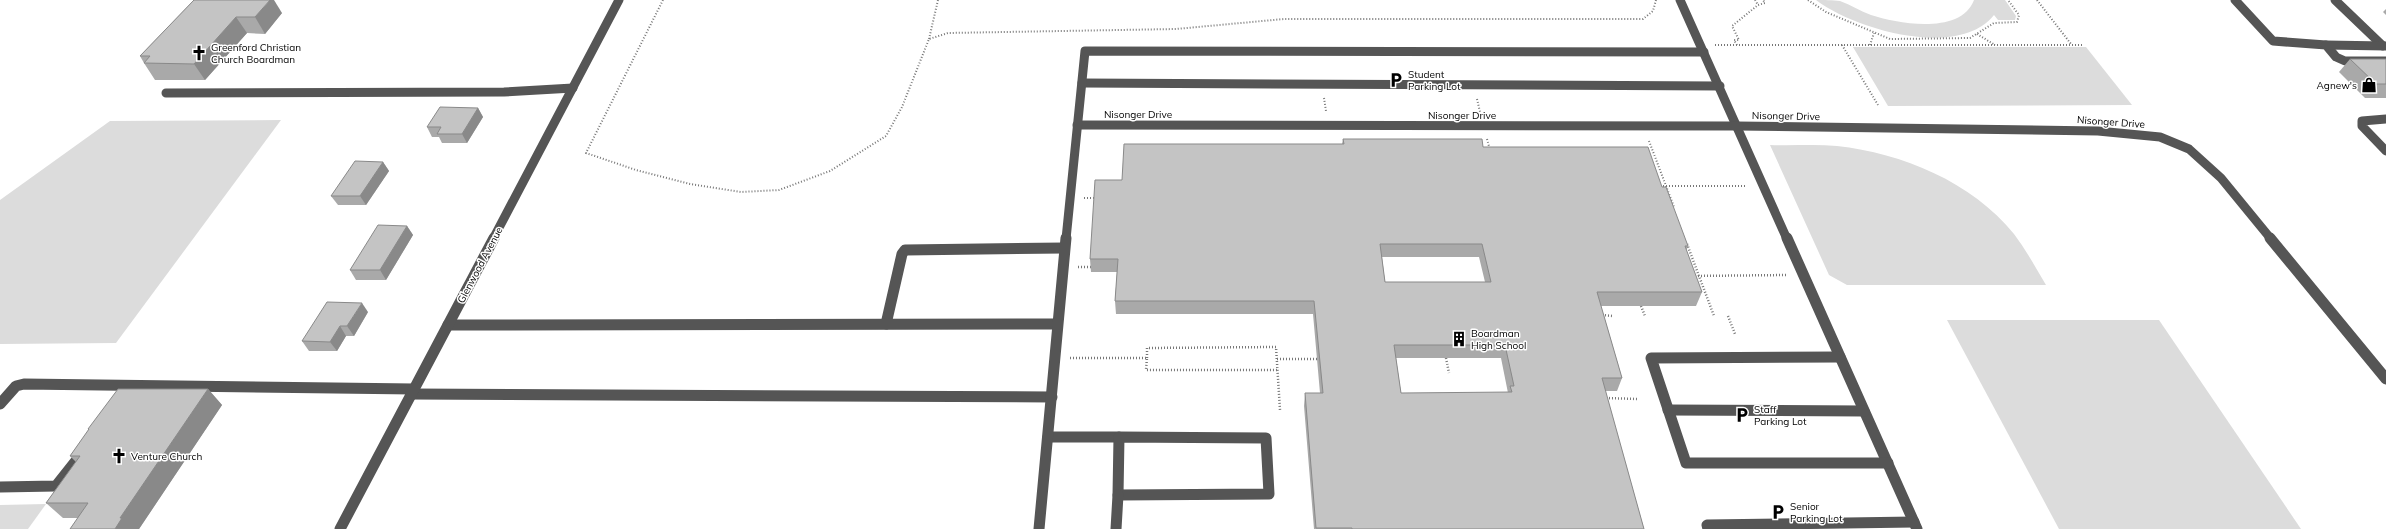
<svg xmlns="http://www.w3.org/2000/svg" width="2386" height="529" font-family="Mulish,sans-serif">
	<style>
		.green { fill: #dcdcdc }
		.lines { fill: none; stroke-linecap: round; stroke-linejoin: round }
		.path-far1 { stroke: #777; stroke-width: 2; stroke-dasharray: 1 2; stroke-linecap: butt }
		.path { stroke: #777; stroke-width: 2.5; stroke-dasharray: 1 2; stroke-linecap: butt }
		.minor-far1 { stroke: #555; stroke-width: 9 }
		.minor { stroke: #555; stroke-width: 11 }
		.wall { fill: #a9a9a9; fill-rule: evenodd }
		.shaded-wall { fill: #898989 }
		.building { fill: #c4c4c4; stroke: #898989; fill-rule: evenodd }
		.labels { text-anchor: middle; dominant-baseline: central; stroke-width: 3; stroke-linejoin: round; paint-order: stroke }
		.poi-label { font-size: 10px; fill: #000; stroke: #fff; text-anchor: start }
		.street-label { font-size: 10px; fill: #000; stroke: #fff }
	</style>
	<rect width="100%" height="100%" fill="#fff"/>
	<!-- green -->
	<g class="green">
		<path d="M1816 0C1823 0 1834 0 1840 1 1851 5 1860 11 1871 15 1898 24 1961 35 1974 0H2005L2016 16 2015 20H1998L1994 15C1958 60 1854 29 1816 0Z"/>
		<polygon points="1853,47 2086,47 2132,105 1888,106"/>
		<polygon points="281,120 116,343 0,344 0,200 110,121"/>
		<path d="M1770 145C1793 146 1815 144 1837 146 1902 153 1972 182 2014 234 2026 250 2036 268 2046 285H1847L1829 275Z"/>
		<polygon points="1947,320 2159,320 2301,529 2059,529"/>
		<polygon points="46,504 28,529 0,529 0,505"/>
	</g>
	<g class="lines">
		<!-- path-far1 -->
		<g class="path-far1">
			<polyline points="663,0 586,153 636,170 690,184 741,192 779,190 830,171 886,136 902,107 929,39 948,33 1176,29 1284,19 1643,19 1653,11 1656,0"/>
			<polyline points="1755,0 1758,5"/>
			<polyline points="1808,0 1826,12 1890,39 1970,38 1994,23 2017,22 2019,15 2008,0"/>
			<polyline points="2037,0 2071,44"/>
			<polyline points="1977,34 1995,45"/>
			<polyline points="929,39 938,0"/>
			<polyline points="1715,45 2083,45"/>
			<polyline points="1737,45 1734,40 1739,40 1732,26 1758,5 1765,3 1763,0"/>
			<polyline points="1842,45 1878,105"/>
			<polyline points="1870,45 1874,33"/>
			<polyline points="1324,98 1326,111"/>
			<polyline points="1477,99 1480,112"/>
			<polyline points="1487,139 1490,150"/>
			<polyline points="1649,141 1674,207"/>
			<polyline points="1660,186 1747,186"/>
			<polyline points="1084,198 1096,198"/>
		</g>
		<!-- path -->
		<g class="path">
			<polyline points="1687,244 1714,316"/>
			<polyline points="1078,267 1091,267"/>
			<polyline points="1692,276 1787,275"/>
			<polyline points="1641,306 1645,316"/>
			<polyline points="1602,315 1613,316"/>
			<polyline points="1728,316 1735,334"/>
			<polyline points="1070,358 1147,358 1146,370 1278,370"/>
			<polyline points="1147,358 1147,348 1276,347 1280,410"/>
			<polyline points="1446,358 1449,373"/>
			<polyline points="1277,359 1317,359"/>
			<polyline points="1606,398 1637,399"/>
		</g>
		<!-- minor-far1 -->
		<g class="minor-far1">
			<polyline points="1680,0 1787,239"/>
			<polyline points="2235,0 2273,41 2326,45 2336,57 2345,61 2386,61"/>
			<polyline points="2335,0 2383,46"/>
			<polyline points="2326,45 2386,46"/>
			<polyline points="1082,83 1720,86"/>
			<polyline points="166,93 504,92 573,88"/>
			<polyline points="2386,119 2362,121 2362,126 2386,151"/>
			<polyline points="1077,125 1737,126 2098,131 2160,137 2189,149 2221,178 2271,239"/>
			<polyline points="493,239 619,0"/>
			<polyline points="1066,239 1085,51 1704,52"/>
		</g>
		<!-- minor -->
		<g class="minor">
			<polyline points="1787,238 1917,529"/>
			<polyline points="2270,238 2386,379"/>
			<polyline points="886,324 902,254 905,250 1064,248"/>
			<polyline points="448,325 1057,324"/>
			<polyline points="1840,357 1651,358 1686,463 1888,463"/>
			<polyline points="411,394 1052,397"/>
			<polyline points="0,404 16,386 24,384 414,389"/>
			<polyline points="1668,410 1864,411"/>
			<polyline points="1048,437 1119,437"/>
			<polygon points="1119,437 1266,438 1269,494 1118,495"/>
			<polyline points="0,487 56,486 83,452"/>
			<polyline points="340,529 494,238"/>
			<polyline points="1039,529 1066,238"/>
			<polyline points="1116,529 1118,495"/>
			<polyline points="1708,529 1707,525 1914,522"/>
		</g>
	</g>
	<!-- wall -->
	<g class="wall">
		<polygon points="194,0 282,13 265,34 247,33 205,80 155,80 144,63 140,56"/>
		<polygon points="2386,9 2386,15 2383,12"/>
		<polygon points="2350,59 2386,59 2386,98 2365,98 2339,72"/>
		<polygon points="478,108 483,117 467,143 442,143 439,137 432,137 427,127"/>
		<path d="M1343 139 1483 147 1662 187 1688 246 1686 251 1702 292 1696 306H1601L1622 378 1617 391H1605L1644 529H1314L1304 406 1305 393H1320L1313 314H1116L1115 301 1117 272H1091L1090 259 1122 180 1342 144ZM1382 257H1479L1485 282H1385ZM1396 358H1501L1508 393H1401Z"/>
		<polygon points="383,162 389,171 366,205 338,205 331,196"/>
		<polygon points="407,226 413,235 386,280 356,280 350,270"/>
		<polygon points="368,312 354,336 346,336 337,351 309,351 302,341"/>
		<polygon points="208,389 222,405 139,529 70,529 78,518 63,518 46,503 76,462 70,456 89,430 88,429"/>
	</g>
	<!-- shaded-wall -->
	<g class="shaded-wall">
		<polygon points="270,0 274,0 282,13 265,34 255,17"/>
		<polygon points="236,17 247,33 205,80 194,64"/>
		<polygon points="478,108 483,117 467,143 462,134"/>
		<polygon points="383,162 389,171 366,205 360,196"/>
		<polygon points="407,226 413,235 386,280 380,270"/>
		<polygon points="362,303 368,312 354,336 347,326"/>
		<polygon points="340,326 346,336 337,351 330,342"/>
		<polygon points="208,389 222,405 139,529 115,529 120,518"/>
	</g>
	<!-- building -->
	<g class="building">
		<polygon points="194,0 270,0 255,17 236,17 194,64 144,63 150,56 140,56"/>
		<polygon points="2350,59 2386,59 2386,84 2376,84"/>
		<polygon points="440,107 478,108 462,134 437,134 441,127 427,127"/>
		<path d="M1343 139H1482L1483 147H1648L1662 187H1666L1688 246H1685L1702 292H1597L1622 378H1602L1644 529H1352V528H1316L1305 393H1323L1314 301H1115L1118 259H1090L1095 180H1122L1124 144H1344ZM1380 244H1482L1491 282H1385ZM1394 345H1505L1514 386H1510L1512 392 1401 393Z"/>
		<polygon points="355,161 383,162 360,196 331,196"/>
		<polygon points="378,225 407,226 380,270 350,270"/>
		<polygon points="327,302 362,303 347,326 340,326 330,342 302,341"/>
		<polygon points="118,389 208,389 120,518 122,518 115,529 70,529 88,503 46,503 80,456 70,456 89,429 88,429"/>
	</g>
	<!-- icons -->
	<defs>
		<symbol id="church-bare" viewBox="-9 -9 18 18"><path d="M-1.2-6h2.4v3.5h3.3v2.4h-3.3V6h-2.4V-.1h-3.3v-2.4h3.3Z" fill="#000" stroke="#fff" stroke-width="2.5" paint-order="stroke"/></symbol>
		<symbol id="parking-bare" viewBox="-9 -9 18 18"><path d="M-3.5-5.5H1a3.5 3.5 0 0 1 0 7H-1V5.5H-3.5ZM-1-3.4V-.6H.8a1.4 1.4 0 0 0 0-2.8Z" fill="#000" stroke="#fff" stroke-width="2.5" paint-order="stroke"/></symbol>
		<symbol id="shop-bare" viewBox="-9 -9 18 18"><path d="M-5-2.5h2.3a2.7 3.5 0 0 1 5.4 0H5L5.5 6h-11ZM-1.5-2.5h3a1.5 2.3 0 0 0-3 0Z" fill="#000" stroke="#fff" stroke-width="2.5" paint-order="stroke"/></symbol>
		<symbol id="building-bare" viewBox="-9 -9 18 18"><path d="M-4-6H4V6H1V3H-1V6H-4ZM-2.5-4.3h1.7v1.8h-1.7ZM.8-4.3h1.7v1.8H.8ZM-2.5-1h1.7V.8h-1.7ZM.8-1h1.7V.8H.8Z" fill="#000" stroke="#fff" stroke-width="2.5" paint-order="stroke"/></symbol>
	</defs>
	<g fill-rule="evenodd">
		<use href="#church-bare" x="188" y="42" width="22" height="22"/>
		<use href="#parking-bare" x="1385" y="69" width="22" height="22"/>
		<use href="#shop-bare" x="2358" y="74" width="22" height="22"/>
		<use href="#building-bare" x="1448" y="328" width="22" height="22"/>
		<use href="#parking-bare" x="1731" y="404" width="22" height="22"/>
		<use href="#church-bare" x="108" y="445" width="22" height="22"/>
		<use href="#parking-bare" x="1767" y="501" width="22" height="22"/>
	</g>
	<g class="labels">
		<!-- poi labels -->
		<g class="poi-label">
			<text x="211" y="47">Greenford Christian<tspan x="211" dy="12">Church Boardman</tspan></text>
			<text x="1408" y="74">Student<tspan x="1408" dy="12">Parking Lot</tspan></text>
			<text x="2357" y="85" text-anchor="end">Agnew's</text>
			<text x="1471" y="333">Boardman<tspan x="1471" dy="12">High School</tspan></text>
			<text x="1754" y="409">Staff<tspan x="1754" dy="12">Parking Lot</tspan></text>
			<text x="131" y="456">Venture Church</text>
			<text x="1790" y="506">Senior<tspan x="1790" dy="12">Parking Lot</tspan></text>
		</g>
		<!-- street labels -->
		<g class="street-label">
			<text x="1138" y="114">Nisonger Drive</text>
			<text x="1462" y="115">Nisonger Drive</text>
			<text transform="translate(1786 116) rotate(1)">Nisonger Drive</text>
			<text transform="translate(2111 122) rotate(4)">Nisonger Drive</text>
			<text transform="translate(480 265) rotate(-62)">Glenwood Avenue</text>
		</g>
	</g>
</svg>
